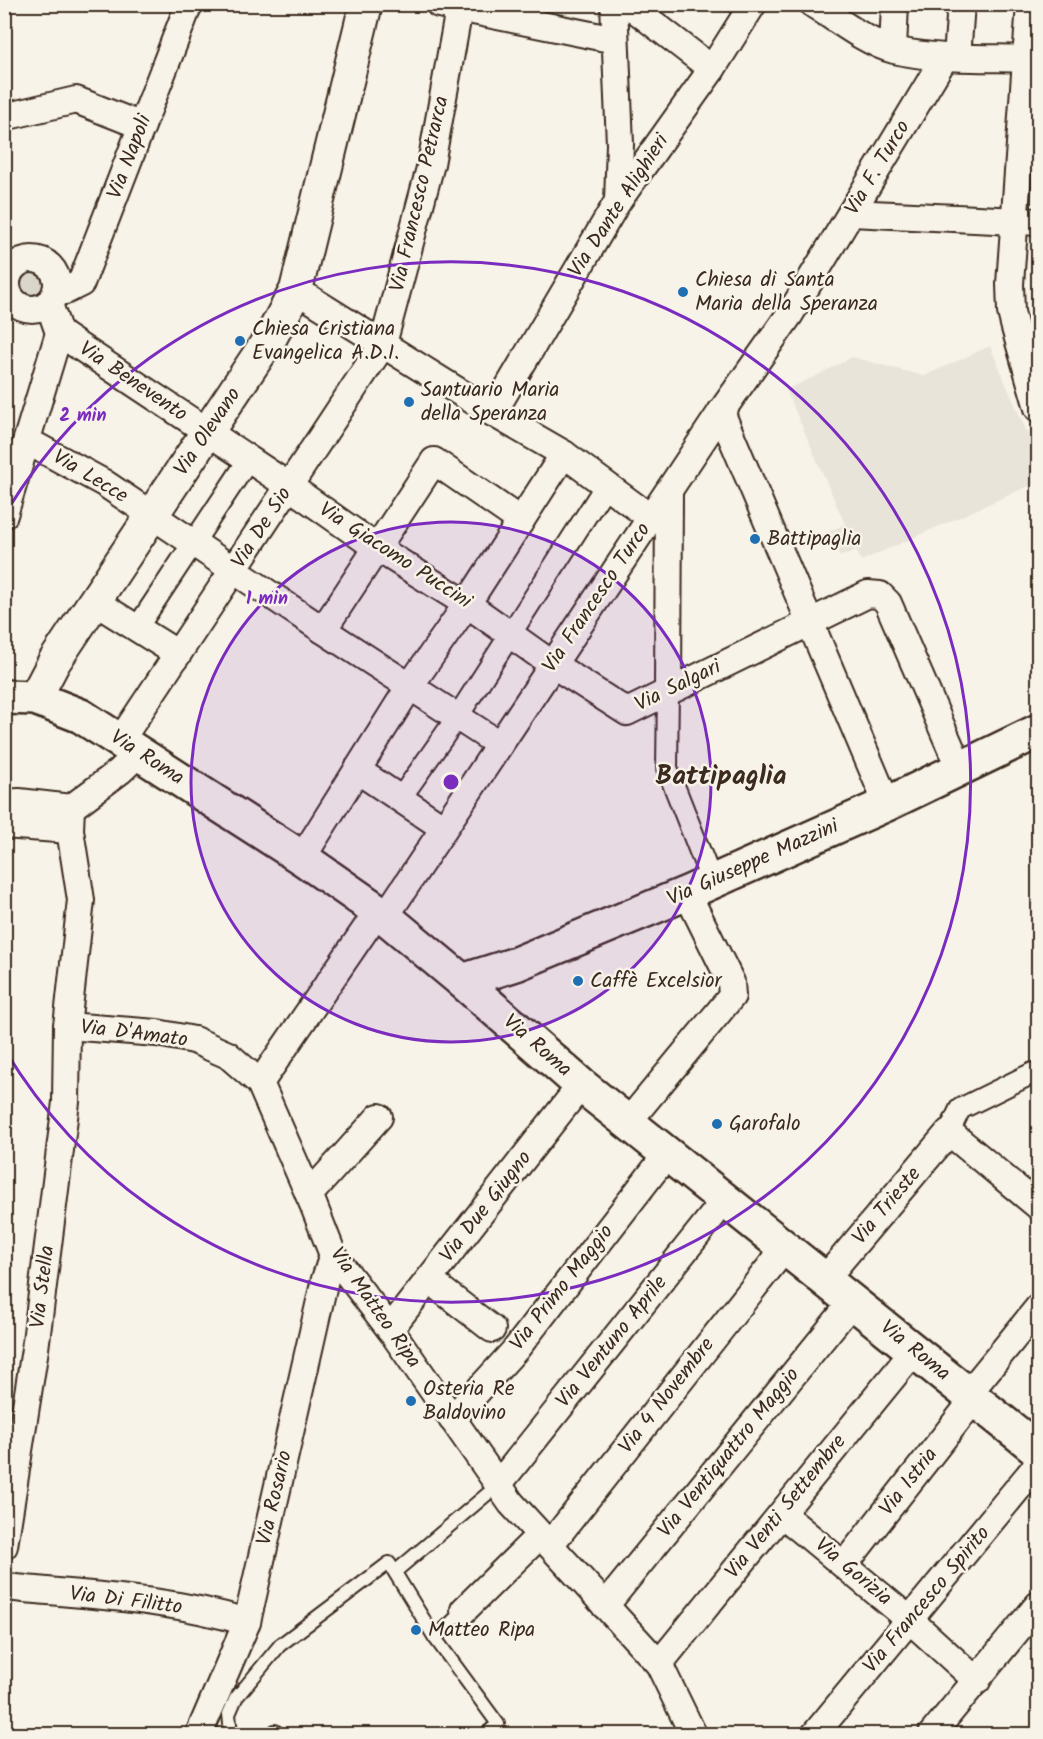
<svg xmlns="http://www.w3.org/2000/svg" width="1043" height="1739" font-family="Kalam,sans-serif">
	<style>
		.built { fill: #e9e4d9 }
		.green { fill: #dbd6cb; stroke: #8b8074; stroke-width: 1.5 }
		.lines { fill: none; stroke-linecap: round; stroke-linejoin: round }
		.service-casing { stroke: #3b2a1e; stroke-width: 16 }
		.pedestrian-casing { stroke: #3b2a1e; stroke-width: 24 }
		.minor-casing { stroke: #3b2a1e; stroke-width: 30 }
		.tertiary-casing { stroke: #3b2a1e; stroke-width: 36 }
		.secondary-casing { stroke: #3b2a1e; stroke-width: 38 }
		.service { stroke: #f7f3e8; stroke-width: 12 }
		.pedestrian { stroke: #f7f3e8; stroke-width: 20 }
		.minor { stroke: #f7f3e8; stroke-width: 26 }
		.tertiary { stroke: #f7f3e8; stroke-width: 32 }
		.secondary { stroke: #f7f3e8; stroke-width: 33 }
		.ring { fill: none; stroke: #7b2cbf; stroke-width: 3 }
		.poi-dot { fill: #1f6fb2; stroke: #f7f3e8; stroke-width: 2 }
		.labels { text-anchor: middle; dominant-baseline: central; stroke-width: 5; stroke-linejoin: round; paint-order: stroke }
		.street-label { font-size: 21px; fill: #3b2a1e; stroke: #f7f3e8 }
		.poi-label { font-size: 21px; fill: #3b2a1e; stroke: #f7f3e8; text-anchor: start }
		.district-label { font-size: 27px; font-weight: bold; fill: #3b2a1e; stroke: #f7f3e8 }
		.centre { fill: #7b2cbf; stroke: #f7f3e8; stroke-width: 3 }
		.ring-label { font-size: 18px; text-anchor: middle; font-weight: bold; fill: #7b2cbf; stroke: #f7f3e8; stroke-width: 5; stroke-linejoin: round; paint-order: stroke }
	</style>
	<rect width="100%" height="100%" fill="#f7f3e8"/>
	<filter id="ink" filterUnits="userSpaceOnUse"><feTurbulence type="fractalNoise" baseFrequency=".0167" numOctaves="2"/><feDisplacementMap in="SourceGraphic" scale="12" xChannelSelector="R" yChannelSelector="G"/><feConvolveMatrix kernelMatrix="1 2 1 2 8 2 1 2 1" color-interpolation-filters="sRGB"/></filter>
	<g filter="url(#ink)">
		<!-- built -->
		<polygon class="built" points="990,346 1038,459 1038,482 861,561 856,550 840,557 828,532 845,524 786,390 822,373 852,357 924,376"/>
		<!-- green -->
		<circle class="green" cx="31" cy="285" r="12"/>
		<g class="lines">
			<defs>
				<g id="service">
					<polyline points="396,1571 498,1485"/>
					<polyline points="464,1610 435,1638 498,1724 486,1734"/>
					<polyline points="275,1731 278,1734"/>
					<polyline points="231,1734 229,1714 236,1698 280,1645 389,1563 435,1638"/>
				</g>
				<g id="pedestrian">
					<polyline points="137,628 249,459"/>
					<polyline points="668,691 667,768 712,882"/>
					<polyline points="400,799 458,716 606,485"/>
					<polyline points="949,1132 960,1109 1033,1073"/>
				</g>
				<g id="minor">
					<polyline points="439,4 615,40"/>
					<polyline points="614,4 620,144 618,201"/>
					<polyline points="628,4 712,69"/>
					<path d="M813 4C836 19 869 44 894 50 941 61 991 57 1038 59"/>
					<polyline points="1030,4 1010,284 1011,312 1015,328 1038,408"/>
					<polyline points="893,49 895,4"/>
					<polyline points="957,57 961,4"/>
					<polyline points="4,117 76,100 142,126"/>
					<polyline points="851,213 1038,222"/>
					<circle cx="32" cy="284" r="25"/>
					<polyline points="296,290 493,413 564,454 651,518"/>
					<polyline points="56,291 65,291 81,283 189,4"/>
					<polyline points="59,333 289,486 377,548 467,604 552,664 627,712 868,594 880,595 888,603 960,769"/>
					<polyline points="721,412 887,804"/>
					<polyline points="493,413 618,201 712,69 753,4"/>
					<polyline points="27,441 104,483 323,630 499,744"/>
					<polyline points="4,515 59,333 49,304"/>
					<polyline points="95,602 178,654"/>
					<polyline points="323,630 434,461 521,521"/>
					<polyline points="668,691 669,491"/>
					<polyline points="120,741 383,344 431,164 459,9"/>
					<polyline points="357,770 444,828"/>
					<polyline points="4,803 19,802 71,808 120,771 139,753"/>
					<polyline points="4,825 70,830"/>
					<polyline points="302,858 410,686 467,604 564,454"/>
					<polyline points="385,917 721,412 790,314 945,57"/>
					<polyline points="67,1026 157,1033 194,1040 228,1055 260,1083 313,1204 333,1255 390,1329 511,1503 659,1664 693,1734"/>
					<polyline points="260,1083 378,911"/>
					<polyline points="628,1122 732,996 731,982 687,893"/>
					<polyline points="309,1195 379,1117"/>
					<polyline points="825,1279 949,1132 1038,1206"/>
					<polyline points="429,1280 492,1329"/>
					<polyline points="390,1329 581,1085"/>
					<polyline points="968,1394 1038,1308"/>
					<polyline points="452,1419 516,1349 667,1154"/>
					<polyline points="498,1485 725,1200"/>
					<polyline points="782,1514 910,1620 977,1681"/>
					<polyline points="550,1545 785,1248"/>
					<polyline points="4,1546 35,1349 66,1102 67,1026 81,900 70,830 71,808"/>
					<polyline points="844,1565 974,1399"/>
					<path d="M4 1587C85 1595 169 1598 247 1622"/>
					<polyline points="605,1606 853,1301"/>
					<polyline points="464,1610 540,1535"/>
					<polyline points="659,1664 914,1351"/>
					<polyline points="199,1734 247,1622 325,1279 333,1255"/>
					<polyline points="815,1734 1038,1464"/>
					<polyline points="932,1734 1038,1605"/>
				</g>
				<polyline id="tertiary" points="35,698 54,662 272,335 296,290 366,4"/>
				<g id="secondary">
					<polyline points="4,697 35,698 81,716 302,858 378,911 462,981 581,1085 1038,1450"/>
					<polyline points="462,981 516,964 687,893 887,804 1038,731"/>
				</g>
			</defs>
			<!-- service casing -->
			<use href="#service" class="service-casing"/>
			<!-- pedestrian casing -->
			<use href="#pedestrian" class="pedestrian-casing"/>
			<!-- minor casing -->
			<use href="#minor" class="minor-casing"/>
			<!-- tertiary casing -->
			<use href="#tertiary" class="tertiary-casing"/>
			<!-- secondary casing -->
			<use href="#secondary" class="secondary-casing"/>
			<!-- service -->
			<use href="#service" class="service"/>
			<!-- pedestrian -->
			<use href="#pedestrian" class="pedestrian"/>
			<!-- minor -->
			<use href="#minor" class="minor"/>
			<!-- tertiary -->
			<use href="#tertiary" class="tertiary"/>
			<!-- secondary -->
			<use href="#secondary" class="secondary"/>
		</g>
	</g>
	<!-- distance rings -->
	<circle cx="451" cy="782" r="260" fill="#7b2cbf" fill-opacity=".12"/>
	<g class="ring">
		<circle cx="451" cy="782" r="260"/>
		<path d="M5 514A520 520 0 1 1 5 1050"/>
	</g>
	<!-- markers -->
	<g class="poi-dot">
		<circle cx="683" cy="292" r="6"/>
		<circle cx="240" cy="341" r="6"/>
		<circle cx="409" cy="402" r="6"/>
		<circle cx="755" cy="539" r="6"/>
		<circle cx="578" cy="981" r="6"/>
		<circle cx="717" cy="1124" r="6"/>
		<circle cx="411" cy="1401" r="6"/>
		<circle cx="416" cy="1630" r="6"/>
	</g>
	<g class="labels">
		<!-- street labels -->
		<g class="street-label">
			<text transform="translate(130 157) rotate(-69)">Via Napoli</text>
			<text transform="translate(878 168) rotate(-59)">Via F. Turco</text>
			<text transform="translate(420 194) rotate(-77)">Via Francesco Petrarca</text>
			<text transform="translate(619 206) rotate(-57)">Via Dante Alighieri</text>
			<text transform="translate(133 382) rotate(34)">Via Benevento</text>
			<text transform="translate(208 432) rotate(-56)">Via Olevano</text>
			<text transform="translate(90 477) rotate(31)">Via Lecce</text>
			<text transform="translate(262 528) rotate(-57)">Via De Sio</text>
			<text transform="translate(395 556) rotate(33)">Via Giacomo Puccini</text>
			<text transform="translate(597 598) rotate(-56)">Via Francesco Turco</text>
			<text transform="translate(678 686) rotate(-26)">Via Salgari</text>
			<text transform="translate(147 758) rotate(33)">Via Roma</text>
			<text transform="translate(753 863) rotate(-24)">Via Giuseppe Mazzini</text>
			<text transform="translate(134 1034) rotate(7)">Via D'Amato</text>
			<text transform="translate(537 1046) rotate(41)">Via Roma</text>
			<text transform="translate(887 1206) rotate(-50)">Via Trieste</text>
			<text transform="translate(486 1207) rotate(-52)">Via Due Giugno</text>
			<text transform="translate(43 1287) rotate(-83)">Via Stella</text>
			<text transform="translate(562 1288) rotate(-52)">Via Primo Maggio</text>
			<text transform="translate(375 1308) rotate(55)">Via Matteo Ripa</text>
			<text transform="translate(612 1342) rotate(-51)">Via Ventuno Aprile</text>
			<text transform="translate(915 1351) rotate(39)">Via Roma</text>
			<text transform="translate(667 1396) rotate(-52)">Via 4 Novembre</text>
			<text transform="translate(729 1453) rotate(-51)">Via Ventiquattro Maggio</text>
			<text transform="translate(909 1482) rotate(-52)">Via Istria</text>
			<text transform="translate(275 1498) rotate(-77)">Via Rosario</text>
			<text transform="translate(786 1507) rotate(-51)">Via Venti Settembre</text>
			<text transform="translate(853 1572) rotate(40)">Via Gorizia</text>
			<text transform="translate(927 1600) rotate(-50)">Via Francesco Spirito</text>
			<text transform="translate(126 1601) rotate(7)">Via Di Filitto</text>
		</g>
		<!-- poi labels -->
		<g class="poi-label">
			<text x="695" y="280">Chiesa di Santa<tspan x="695" dy="24">Maria della Speranza</tspan></text>
			<text x="252" y="329">Chiesa Cristiana<tspan x="252" dy="24">Evangelica A.D.I.</tspan></text>
			<text x="421" y="390">Santuario Maria<tspan x="421" dy="24">della Speranza</tspan></text>
			<text x="767" y="539">Battipaglia</text>
			<text x="590" y="981">Caffè Excelsior</text>
			<text x="729" y="1124">Garofalo</text>
			<text x="423" y="1389">Osteria Re<tspan x="423" dy="24">Baldovino</tspan></text>
			<text x="428" y="1630">Matteo Ripa</text>
		</g>
		<!-- district labels -->
		<g class="district-label">
			<text x="721" y="776">Battipaglia</text>
		</g>
	</g>
	<circle cx="451" cy="782" r="9" class="centre"/>
	<g class="ring-label">
		<text x="83" y="421">2 min</text>
		<text x="267" y="604">1 min</text>
	</g>
	<!-- margin -->
	<rect width="1043" height="1739" fill="none" stroke="#f7f3e8" stroke-width="24"/>
	<rect x="12" y="12" width="1019" height="1715" fill="none" stroke="#3b2a1e" stroke-width="2" filter="url(#ink)"/>
</svg>
